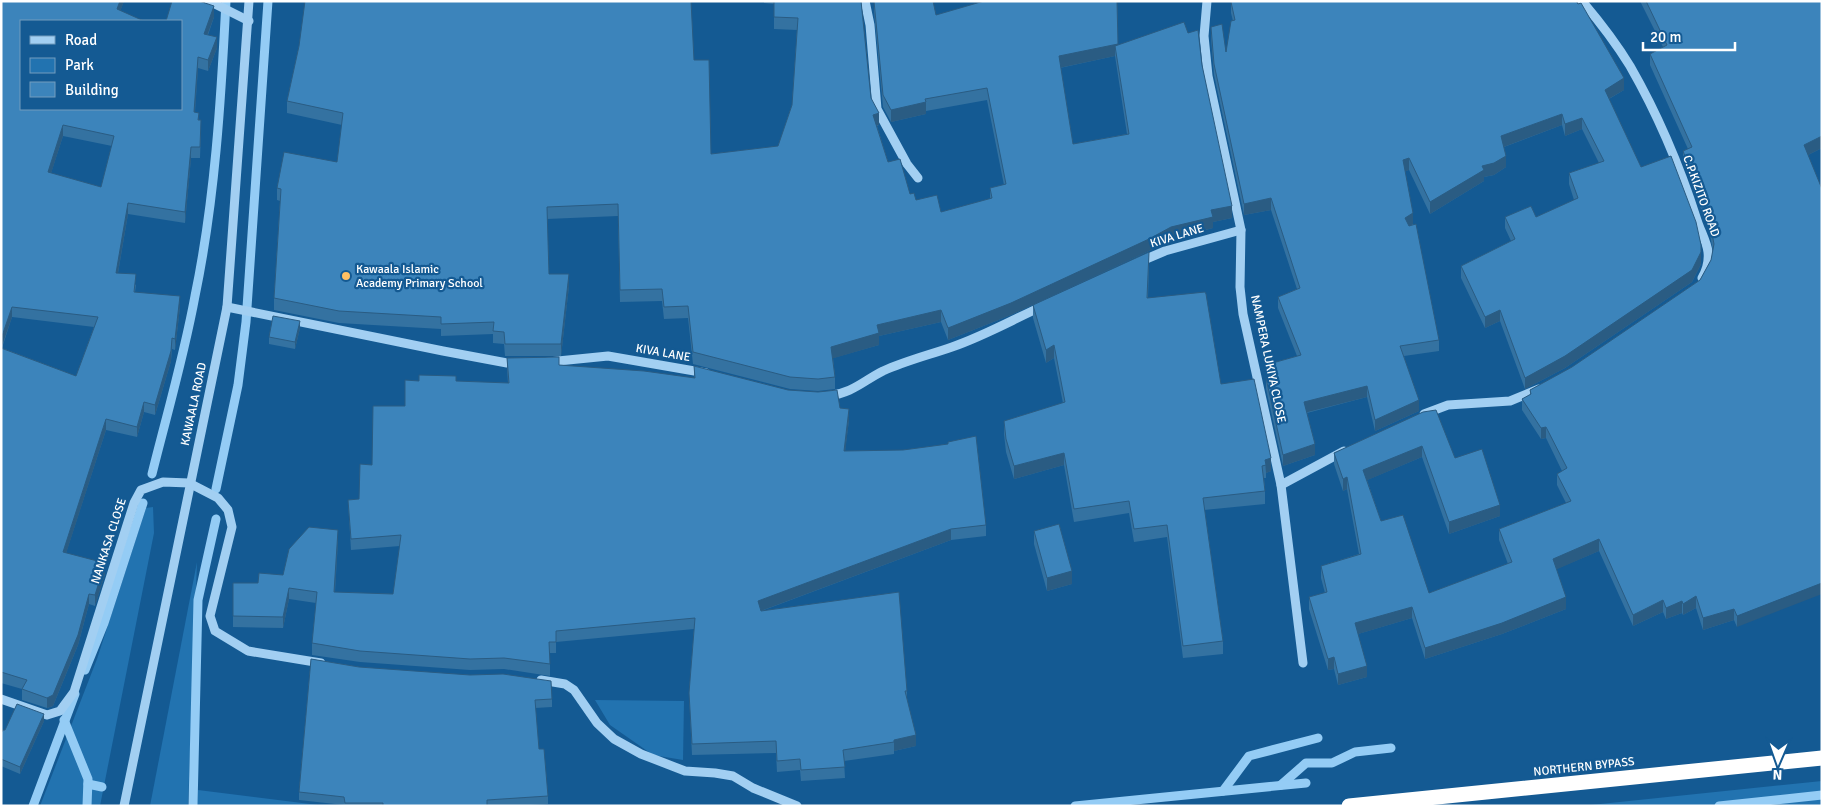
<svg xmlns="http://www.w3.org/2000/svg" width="1823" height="807" font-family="Signika,sans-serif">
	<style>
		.green { fill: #2273b0 }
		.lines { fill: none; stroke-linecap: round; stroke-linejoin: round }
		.stream { stroke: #94ccf5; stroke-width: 9 }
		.minor { stroke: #a2cff2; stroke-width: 9 }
		.highway { stroke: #fff; stroke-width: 15 }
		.wall { fill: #3472a1; fill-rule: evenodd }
		.shaded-wall { fill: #2a5c83 }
		.building { fill: #3c84bb; stroke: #2a5c83; fill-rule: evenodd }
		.poi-dot { fill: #ffc063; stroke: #145a93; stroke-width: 2 }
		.labels { text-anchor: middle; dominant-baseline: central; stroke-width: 4.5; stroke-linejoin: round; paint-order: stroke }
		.street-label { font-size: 12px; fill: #fff; stroke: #145a93 }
		.poi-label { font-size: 12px; fill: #fff; stroke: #145a93; text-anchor: start }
	</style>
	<rect width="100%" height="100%" fill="#145a93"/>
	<!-- green -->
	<g class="green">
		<polygon points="153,507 154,533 100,806 40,806 97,659 146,508"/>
		<polygon points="197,562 188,806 150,806"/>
		<polygon points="595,700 684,701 683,760 653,755 610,725"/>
		<polygon points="1822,781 1822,806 1581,806"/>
		<polygon points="198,790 326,806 197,806"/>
	</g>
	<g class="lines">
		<!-- stream -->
		<g class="stream">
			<path d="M152 474C167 414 184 356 195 296 215 200 221 100 226 1"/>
			<polyline points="216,489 238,385 246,322 268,1"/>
			<polyline points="85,670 104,623 143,503"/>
			<polyline points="64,720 88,779 87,806"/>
			<polyline points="88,784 102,787"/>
			<polyline points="1281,785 1306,763 1332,763 1355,752 1391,748"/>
			<polyline points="1223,791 1249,756 1318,738"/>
			<polyline points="33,806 75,694"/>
			<polyline points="193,806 198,600 216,519"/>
			<polyline points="1075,806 1306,783"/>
			<polyline points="1719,806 1822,795"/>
		</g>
		<!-- minor -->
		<g class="minor">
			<polyline points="209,1 249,21"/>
			<polyline points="865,1 870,25 877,109 907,164 918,178"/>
			<polyline points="1207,1 1204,36 1208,76 1241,230 1240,287 1243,314 1281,485 1303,663"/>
			<path d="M1582 1C1599 21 1616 43 1630 66 1657 113 1680 167 1697 220 1700 230 1707 242 1708 252 1709 261 1706 271 1702 278"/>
			<polyline points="1139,262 1165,251 1241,230"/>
			<polyline points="227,307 443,351 507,363 518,363"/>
			<polyline points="548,362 608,356 706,373"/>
			<path d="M828 396C853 393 863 381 883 371 905 361 929 355 952 347 984 336 1012 320 1043 306"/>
			<polyline points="1424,414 1448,405 1510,401 1539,389"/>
			<polyline points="1281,485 1344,451"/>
			<polyline points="541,680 565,684 574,690 597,723 614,739 641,754 685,771 715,773 733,776 753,788 797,806"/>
			<polyline points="1,699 47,715 60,711 74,692 134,503 141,490 163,482 189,483 218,498 228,510 232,527 210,616 215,631 248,651 321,663"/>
			<polyline points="124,806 227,307 249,1"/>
		</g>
		<!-- highway -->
		<polyline class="highway" points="1349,806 1822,758"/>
	</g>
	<!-- wall -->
	<g class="wall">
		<path d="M1 1H124L120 11 21 109 181 21 214 17 208 35 217 48 208 71 198 68 195 112 199 120 201 130 200 158H191L185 223 128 214 118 273 136 285 135 292 180 307 175 350 172 349 171 361 155 415 144 412 137 437 106 430 66 553 105 574 95 606 89 604 78 645 53 706 47 708 22 700V689L1 683ZM63 136 112 146 101 187 51 173ZM12 317 94 327 76 376 2 348Z"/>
		<path d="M764 1H861L871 98 879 125 877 126 888 162 910 194 916 200 941 212 990 199V188L1004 185 987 100 926 111V114L891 122 883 107 874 12V1L936 15 981 3 980 1H1117L1118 45 1188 33 1202 65 1232 218 1213 222V228L1171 239 1149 251 1011 315 948 340 941 322 879 336V345L833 358 835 377V389L818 391 790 389 693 364 688 318 664 319 662 301 620 302 618 216 547 219 549 274 569 286 561 356H505L504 344 493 343V334L441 336V329L339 323 274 310V298L280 201 277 200V188L337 162 342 125 287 113V101L299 46 694 60 711 154 778 146 792 105 797 30 774 29V4L764 3ZM1115 56 1127 134 1073 144 1060 68Z"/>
		<polygon points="1640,1 1822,1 1822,148 1808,155 1737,627 1734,620 1703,630 1696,608 1683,615 1682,613 1666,619 1663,612 1633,626 1599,551 1556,569 1566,609 1502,634 1425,659 1412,618 1358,634 1367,677 1338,685 1334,669 1328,670 1309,609 1309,597 1325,593 1321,578 1321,566 1359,554 1347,489 1343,491 1334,464 1334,453 1423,412 1455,458 1500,516 1449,534 1422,457 1367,480 1381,521 1429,593 1508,564 1499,540 1499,529 1566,503 1557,485 1557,474 1562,471 1546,438 1541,439 1522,410 1522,399 1530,395 1530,390 1572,367 1700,280 1711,260 1713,251 1709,230 1683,162 1683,151 1688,149 1650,65 1650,54 1663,47"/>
		<polygon points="1231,2 1624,90 1609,99 1641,167 1701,256 1701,264 1692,282 1565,368 1525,389 1500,321 1485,328 1461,278 1461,266 1511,241 1505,228 1505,217 1536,217 1574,200 1569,184 1569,173 1599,163 1582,129 1565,136 1562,125 1504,147 1506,167 1494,175 1484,177 1484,181 1430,214 1409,170 1405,171 1413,224 1439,340 1439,351 1404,356 1419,411 1375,431 1367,397 1307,413 1315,455 1283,466 1266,389 1266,378 1270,377 1269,364 1297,356 1278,308 1278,297 1297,289 1271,210 1244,215 1214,75 1211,39 1211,27 1226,52 1233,21 1231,13"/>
		<polygon points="1149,265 1148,298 1221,384 1271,471 1266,473 1266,478 1264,478 1265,491 1265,504 1204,510 1223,641 1223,654 1183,658 1167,537 1134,542 1129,513 1074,522 1064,465 1014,479 1006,452 1004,434 1004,421 1063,403 1054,358 1046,363 1033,318 1033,305"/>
		<polygon points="300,328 295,349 269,344 269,337"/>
		<polygon points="507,358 559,365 694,378 694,366 840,408 849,420 845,451 986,525 986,536 951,540 761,611 907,691 907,699 916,746 894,751 894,754 844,761 845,778 801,781 800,770 777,772 776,753 692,755 689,693 694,629 556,642 556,653 550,653 550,676 504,669 470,670 360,662 312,655 312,643 316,603 289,599 283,628 233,627 233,583 258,583 283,575 338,541 335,592 393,594 400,546 351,550 348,500 359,499 372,465 405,406 456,381 508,383 507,369"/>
		<polygon points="1034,531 1072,584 1047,591 1034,544"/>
		<polygon points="311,659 552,699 552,707 535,708 539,749 548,796 548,804 515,806 344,806 344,805 299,800 299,792"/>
		<polygon points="44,721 20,774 1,766 1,733"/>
	</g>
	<!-- shaded-wall -->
	<g class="shaded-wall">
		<polygon points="120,1 124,1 117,20 117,9"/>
		<polygon points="214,6 214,17 204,44 204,34"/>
		<polygon points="217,37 217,48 208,71 208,60"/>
		<polygon points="1118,44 1118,56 1115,46 1115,56 1059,68 1059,56"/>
		<polygon points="198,57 198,68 194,123 194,112"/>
		<polygon points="1624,78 1624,90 1605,101 1605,90"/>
		<polygon points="926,102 926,114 891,122 891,110"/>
		<polygon points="879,113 879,125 873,126 873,115"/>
		<polygon points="1562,114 1562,125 1501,148 1501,136"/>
		<polygon points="1582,118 1582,129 1565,136 1565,124"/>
		<polygon points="63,125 63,136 48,183 48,172"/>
		<polygon points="1822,136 1822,148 1804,157 1804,145"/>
		<polygon points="191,147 191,158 185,223 185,212"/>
		<polygon points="1506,156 1506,167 1494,175 1484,177 1484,181 1430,214 1430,202 1482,166"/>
		<polygon points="1409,158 1409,170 1403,172 1403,160"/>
		<polygon points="1271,198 1271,210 1244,215 1244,204"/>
		<polygon points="128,203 128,214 116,284 116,273"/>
		<polygon points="1232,206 1232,218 1213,222 1213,228 1171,239 1149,251 1011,315 948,340 948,328 1171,227 1211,210"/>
		<polygon points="1413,213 1413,224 1405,229 1405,218"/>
		<polygon points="1701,245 1701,264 1692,282 1565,368 1525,389 1525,378"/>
		<polygon points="569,274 569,286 561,356 561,344"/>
		<polygon points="180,296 180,307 175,350 175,339"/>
		<polygon points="12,307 12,317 1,349 1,339"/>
		<polygon points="941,310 941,322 879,336 879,345 831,359 831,347 877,325"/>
		<polygon points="1500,310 1500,321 1485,328 1485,317"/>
		<polygon points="300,321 300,328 295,349 295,342"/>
		<polygon points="172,338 171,361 155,415 155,405"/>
		<polygon points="1054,345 1054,358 1046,363 1046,350"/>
		<polygon points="1367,386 1367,397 1304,413 1304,402"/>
		<polygon points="1419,400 1419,411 1375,431 1375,420"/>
		<polygon points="144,402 144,412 137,437 137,427"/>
		<polygon points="849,409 849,420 844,462 844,451"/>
		<polygon points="106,419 106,430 63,563 63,552"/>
		<polygon points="1546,427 1546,438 1541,439 1541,428"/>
		<polygon points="1315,444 1315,455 1283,466 1283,455"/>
		<polygon points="1422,446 1422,457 1363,482 1363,470"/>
		<polygon points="1064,453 1064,465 1014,479 1014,466"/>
		<polygon points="1271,458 1271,471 1266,473 1265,460"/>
		<polygon points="1347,477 1347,489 1343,491 1343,479"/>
		<polygon points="1500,505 1500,516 1449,534 1449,522"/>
		<polygon points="951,529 951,540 758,612 758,601"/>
		<polygon points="338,530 338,541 334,603 334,592"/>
		<polygon points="1599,539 1599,551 1553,571 1553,559"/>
		<polygon points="105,563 105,574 95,606 95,595"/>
		<polygon points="1072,571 1072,584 1047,591 1047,578"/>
		<polygon points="1822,583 1822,594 1737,627 1737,616"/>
		<polygon points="289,588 289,599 283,628 283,617"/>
		<polygon points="89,594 89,604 78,645 53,706 47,708 47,698"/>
		<polygon points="1696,596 1696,608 1683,615 1683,604"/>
		<polygon points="1566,597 1566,609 1502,634 1425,659 1425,648"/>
		<polygon points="1663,600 1663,612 1633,626 1633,615"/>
		<polygon points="1682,601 1682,613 1666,619 1666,608"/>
		<polygon points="1412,607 1412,618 1355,635 1355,623"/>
		<polygon points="1734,609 1734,620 1703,630 1703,618"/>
		<polygon points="1334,657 1334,669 1328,670 1328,659"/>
		<polygon points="1367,666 1367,677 1338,685 1338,674"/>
		<polygon points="44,714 44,721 20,774 20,767"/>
		<polygon points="916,735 916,746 894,751 894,740"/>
	</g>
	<!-- building -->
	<g class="building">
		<path d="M1 1H120L117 9 144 21H21V109H181V21H166L172 1H199L214 6 204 34 217 37 208 60 198 57 194 112 199 113 198 120H201L200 147H191L185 212 128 203 116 273 136 274 134 292 180 296 175 339 172 338 171 351 155 405 144 402 137 427 106 419 63 552 105 563 95 595 89 594 78 635 53 695 47 698 22 689 27 680 1 672V348L76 376 98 317 12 307 1 339ZM63 125 114 136 101 187 48 172Z"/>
		<polygon points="305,1 691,1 694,60 709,60 711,154 778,146 792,105 798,18 774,17 774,1 861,1 871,98 879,113 873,115 888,162 900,159 910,194 914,193 916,200 937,195 941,212 992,198 990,188 1006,184 987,88 925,99 926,102 891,110 883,95 874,1 933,1 936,15 984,1 1117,1 1118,44 1059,56 1073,144 1129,134 1115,46 1184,22 1188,33 1198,30 1202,65 1232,206 1211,210 1213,217 1171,227 1149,239 1011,303 948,328 941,310 877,325 879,333 831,347 835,377 818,379 790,377 693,352 688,306 664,307 662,289 620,290 618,204 547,207 549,274 569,274 561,344 505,344 504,332 493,331 494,322 441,324 441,317 339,311 274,298 281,189 277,188 284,152 337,162 343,113 287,101 299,46"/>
		<polygon points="1233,1 1576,1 1578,4 1581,3 1624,78 1605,90 1641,167 1671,156 1696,222 1701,245 1701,252 1692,270 1565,356 1525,378 1500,310 1485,317 1461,266 1515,239 1505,217 1531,206 1536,217 1578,198 1569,173 1604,161 1582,118 1565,124 1562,114 1501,136 1506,156 1494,163 1482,166 1484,170 1430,202 1409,158 1403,160 1413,213 1405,218 1409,226 1416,224 1439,340 1400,346 1419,400 1375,420 1367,386 1304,402 1315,444 1283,455 1266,378 1272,377 1269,364 1301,355 1278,297 1300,288 1271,198 1244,204 1214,64 1211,27 1222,24 1226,52 1231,21 1235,20 1231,2"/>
		<polygon points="1646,1 1822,1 1822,136 1804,145 1822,189 1822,583 1737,616 1734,609 1703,618 1696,596 1683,604 1682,601 1666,608 1663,600 1633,615 1599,539 1553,559 1566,597 1502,623 1425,648 1412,607 1355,623 1367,666 1338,674 1334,657 1328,659 1309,597 1327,592 1321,566 1361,554 1347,477 1343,479 1334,453 1423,412 1436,410 1455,458 1482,449 1500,505 1449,522 1422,446 1363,470 1381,521 1403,515 1429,593 1512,562 1499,529 1571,501 1557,474 1567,468 1546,427 1541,428 1522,399 1531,394 1530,390 1572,367 1700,280 1711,260 1714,244 1709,218 1683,151 1692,147 1650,54 1667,45"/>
		<polygon points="1149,252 1147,298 1205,292 1206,294 1221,384 1254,379 1271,458 1265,460 1266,465 1262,466 1265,491 1203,498 1223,641 1183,646 1167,525 1134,529 1129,501 1074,509 1064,453 1014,466 1006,439 1004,421 1065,402 1054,345 1046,350 1033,305"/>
		<polygon points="273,316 300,321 295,342 269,337"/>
		<polygon points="559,357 559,365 644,371 695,378 694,366 788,390 818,392 837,390 840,408 849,409 844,451 903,450 948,444 948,442 976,436 986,525 951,529 758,601 761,611 899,592 907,691 905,691 916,735 894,740 894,742 843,750 845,767 801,770 800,759 777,761 776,741 692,744 689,693 695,618 556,631 556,642 549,642 550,664 504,658 470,659 360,651 312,643 317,592 289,588 283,617 233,616 233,583 258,583 259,573 283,575 289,549 309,527 338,530 334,592 393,594 401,535 351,539 348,500 359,499 360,464 372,465 373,406 405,406 405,380 419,381 419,375 456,376 456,381 509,383 507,358"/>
		<polygon points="1059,524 1072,571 1047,578 1034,531"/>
		<polygon points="311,659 359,667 470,675 503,674 551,681 552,699 535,700 539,749 544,749 548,796 487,800 487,806 383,806 383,803 345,803 344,797 299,792"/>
		<polygon points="17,704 44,714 20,767 1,759 1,733 3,730 5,730"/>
	</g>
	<!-- markers -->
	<circle class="poi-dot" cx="346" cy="276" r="5"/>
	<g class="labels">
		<!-- street labels -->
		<g class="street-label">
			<text transform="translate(1701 196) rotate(70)">C.P.KIZITO ROAD</text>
			<text transform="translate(1177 236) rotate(-17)">KIVA LANE</text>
			<text transform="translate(663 353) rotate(10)">KIVA LANE</text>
			<text transform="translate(1268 359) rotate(78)">NAMPERA LUKIYA CLOSE</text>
			<text transform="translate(194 404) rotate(-78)">KAWAALA ROAD</text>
			<text transform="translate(109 541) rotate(-72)">NANKASA CLOSE</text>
			<text transform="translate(1584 767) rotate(-6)">NORTHERN BYPASS</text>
		</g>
		<!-- poi labels -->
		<g class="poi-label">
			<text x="356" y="269">Kawaala Islamic<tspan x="356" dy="14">Academy Primary School</tspan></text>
		</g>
	</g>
	<!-- border -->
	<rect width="1823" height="807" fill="none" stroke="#ffffff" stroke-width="5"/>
	<!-- legend -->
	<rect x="20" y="20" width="162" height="90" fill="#145a93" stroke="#729cbe"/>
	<rect x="30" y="36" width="25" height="8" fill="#a2cff2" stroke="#729cbe"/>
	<text x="65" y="45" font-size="15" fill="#ffffff">Road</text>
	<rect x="30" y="58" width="25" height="15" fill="#2273b0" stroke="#729cbe"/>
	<text x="65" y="70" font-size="15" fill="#ffffff">Park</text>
	<rect x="30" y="82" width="25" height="15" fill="#3c84bb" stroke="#729cbe"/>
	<text x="65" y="95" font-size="15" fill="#ffffff">Building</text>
	<!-- north arrow -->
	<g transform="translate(1778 762) rotate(182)" stroke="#145a93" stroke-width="4" paint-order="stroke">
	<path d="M0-4L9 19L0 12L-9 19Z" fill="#ffffff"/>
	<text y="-8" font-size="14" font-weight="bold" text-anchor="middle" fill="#ffffff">N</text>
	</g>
	<!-- scale -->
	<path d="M1643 42v8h92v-8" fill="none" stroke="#ffffff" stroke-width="2.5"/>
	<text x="1650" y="42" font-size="15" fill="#ffffff" stroke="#145a93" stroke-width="4" paint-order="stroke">20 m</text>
</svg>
